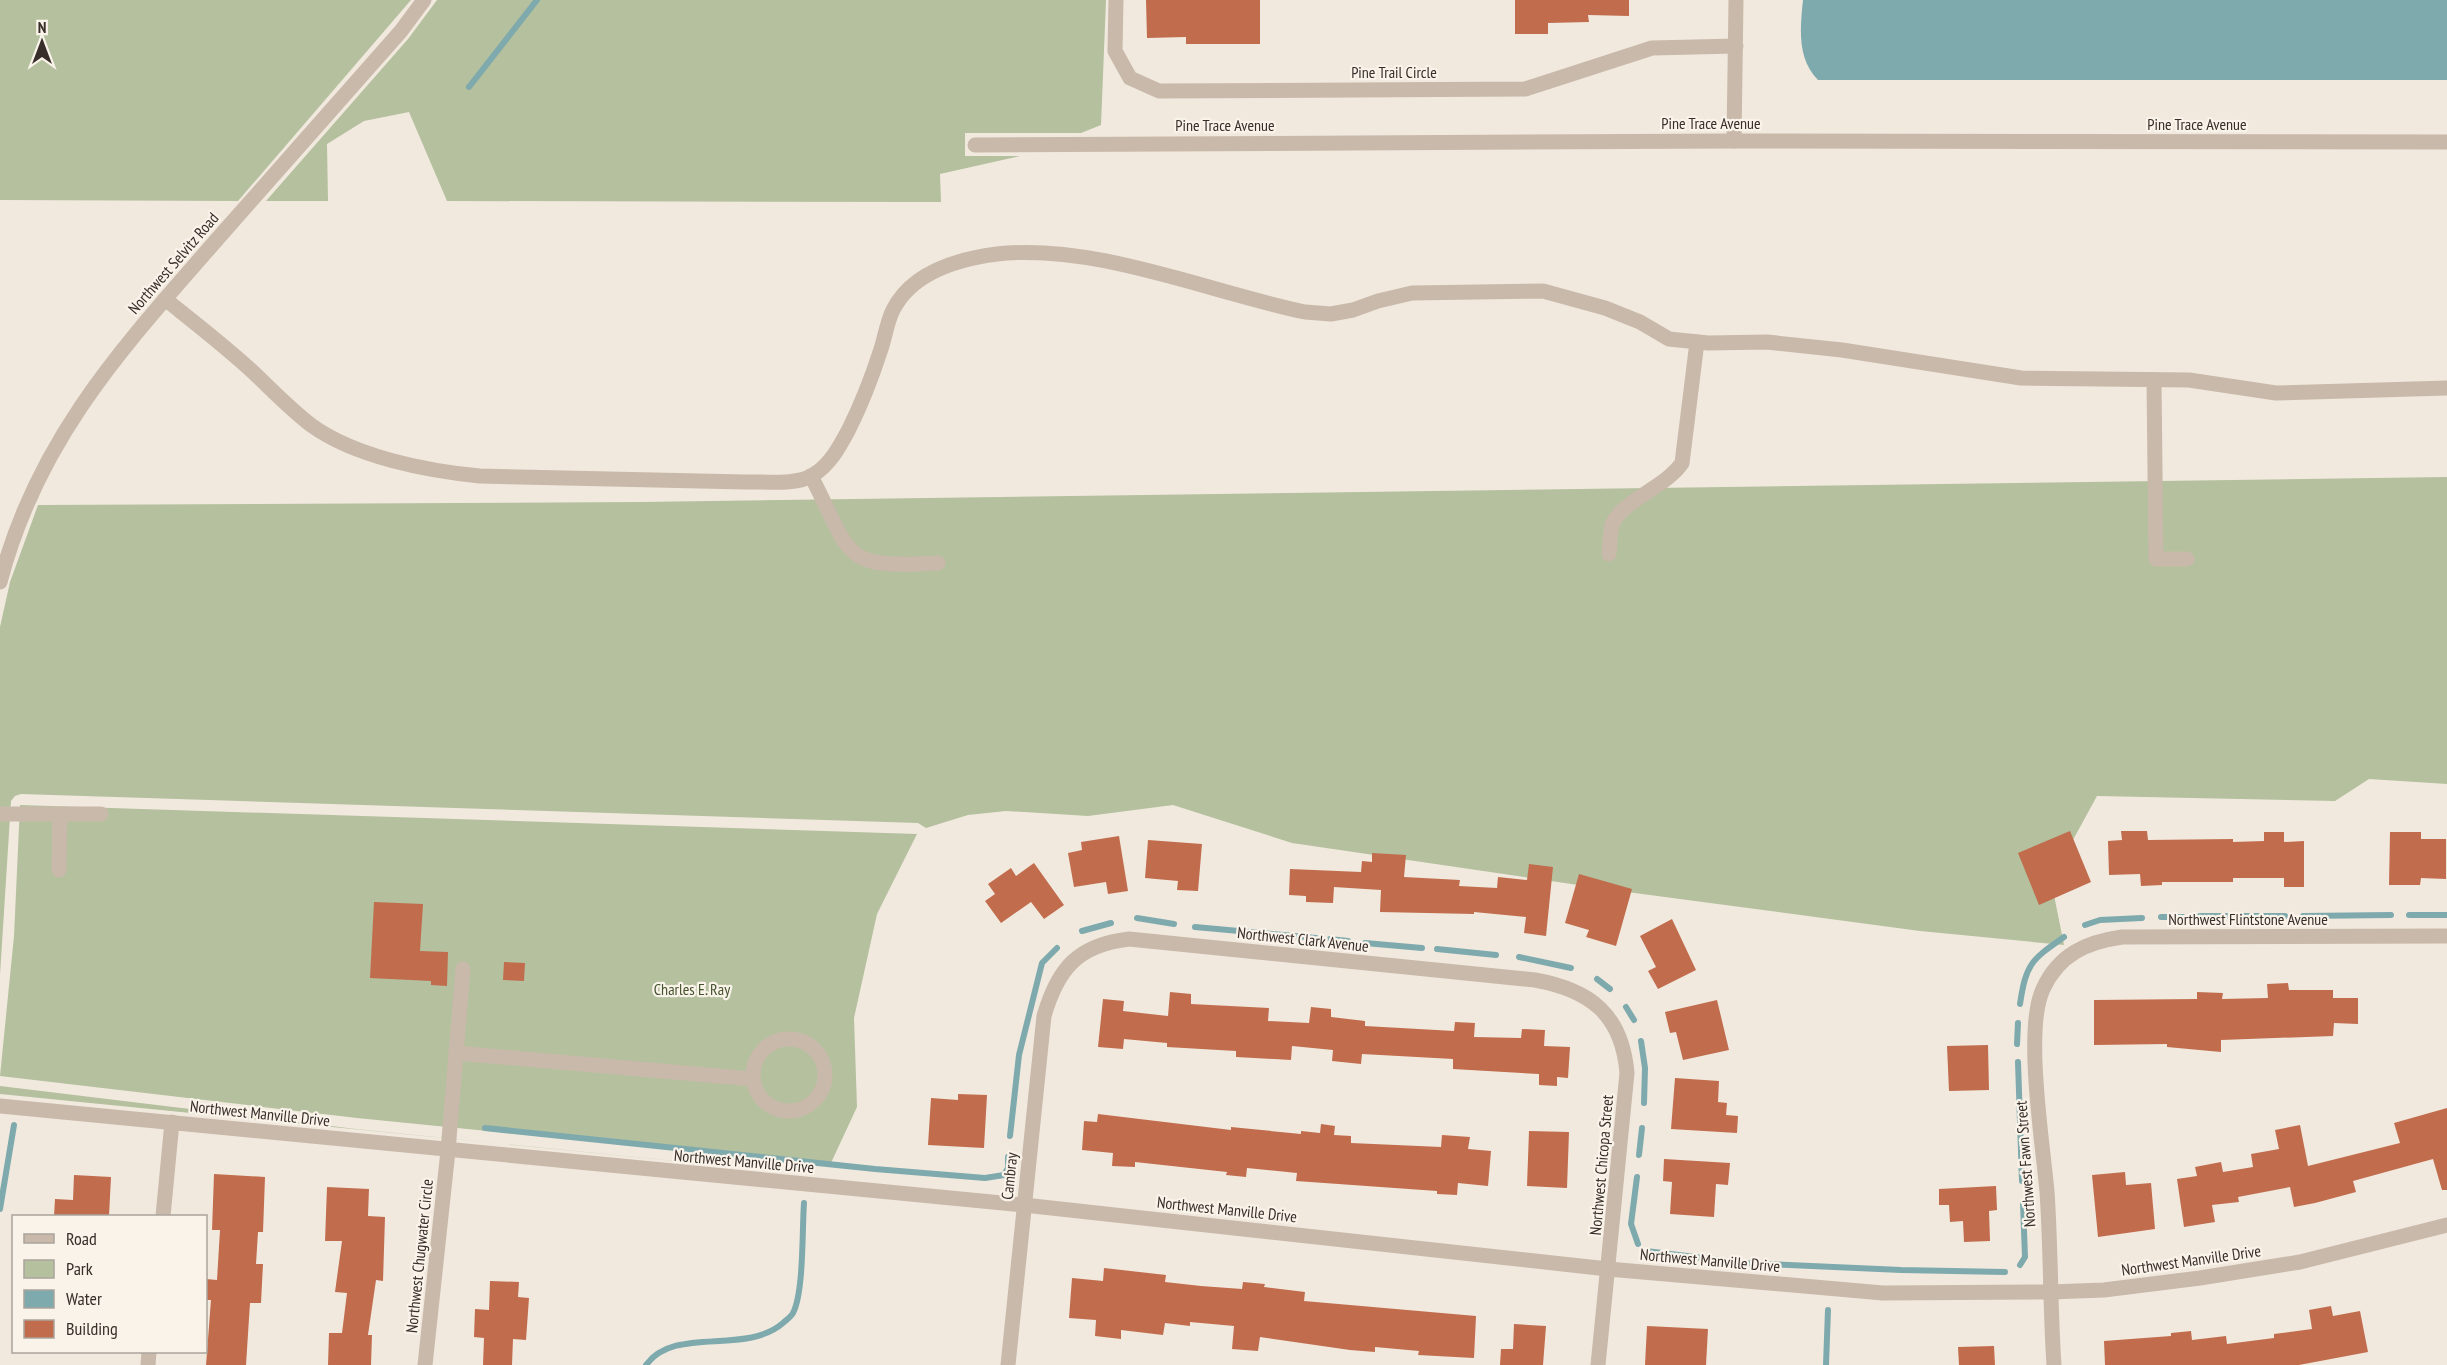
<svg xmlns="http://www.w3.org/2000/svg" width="2447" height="1365" font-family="'PT Sans Narrow',sans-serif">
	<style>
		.green { fill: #b4c09e }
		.water { fill: #7eaaad }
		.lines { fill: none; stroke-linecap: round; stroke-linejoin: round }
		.stream { stroke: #7eaaad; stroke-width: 6 }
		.building { fill: #c16c4d }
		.minor { stroke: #c9b9aa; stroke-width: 15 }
		.labels { text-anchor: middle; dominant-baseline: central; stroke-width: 4.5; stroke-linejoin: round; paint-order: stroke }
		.street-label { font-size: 16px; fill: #372e29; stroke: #f9f3ea }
		.park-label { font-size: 16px; fill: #45542e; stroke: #f9f3ea }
	</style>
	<rect width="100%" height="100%" fill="#f1e9de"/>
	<!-- green -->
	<g class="green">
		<polygon points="0,0 411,0 238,201 0,200"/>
		<polygon points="437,0 1106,0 1101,125 1081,133 965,133 965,156 1020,156 940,174 941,202 447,201 409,112 364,121 327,144 328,201 266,201 408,39"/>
		<polygon points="2447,477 2447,784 2369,779 2335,801 2097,796 2051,880 2064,945 1920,931 1612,890 1292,843 1173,805 1088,816 1006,811 968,815 926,828 918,823 21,794 15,796 11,801 0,975 0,627 10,582 38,505 641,502"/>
		<polygon points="20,805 917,834 877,914 854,1018 857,1107 830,1165 357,1118 0,1076 14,936"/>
		<polygon points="0,1086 356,1129 776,1171 0,1094"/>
	</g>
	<!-- water -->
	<path class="water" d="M1803 0H2447V80H1818C1797 59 1800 28 1803 0Z"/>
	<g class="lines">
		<!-- stream -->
		<g class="stream">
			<polyline points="469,87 537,0"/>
			<polyline points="2409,915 2447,915"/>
			<polyline points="2200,916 2285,916"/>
			<polyline points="2303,916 2391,915"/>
			<polyline points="2161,917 2183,917"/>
			<polyline points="1137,918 1174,924"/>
			<polyline points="2085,925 2100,920 2142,918"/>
			<polyline points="1195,927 1316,938"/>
			<polyline points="1082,931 1111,923"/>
			<polyline points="1330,939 1348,941"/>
			<polyline points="1365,943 1422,948"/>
			<polyline points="1437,949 1496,955"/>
			<polyline points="1519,957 1571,968"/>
			<polyline points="1597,979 1610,989"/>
			<path d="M2020 1004C2026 964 2031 960 2064 937"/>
			<polyline points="1626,1007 1634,1020"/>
			<polyline points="1641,1041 1645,1068 1644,1103"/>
			<polyline points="2017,1044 2018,1023"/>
			<polyline points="2018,1062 2022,1181"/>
			<polyline points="485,1128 875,1169 985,1178 1004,1175 1008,1168 1008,1157"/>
			<polyline points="1010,1136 1019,1055 1042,963 1057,948"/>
			<polyline points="1639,1155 1642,1128"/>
			<polyline points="1637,1177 1631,1224 1638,1244"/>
			<polyline points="0,1209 14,1125"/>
			<polyline points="1646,1251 1745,1263 1901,1270 2005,1272"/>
			<polyline points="2020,1265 2025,1257 2023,1204"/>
			<path d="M646 1365C675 1325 745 1356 783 1323 786 1320 791 1317 793 1313 804 1292 802 1229 804 1203"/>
			<polyline points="1826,1365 1828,1310"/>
		</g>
	</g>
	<!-- building -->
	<g class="building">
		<polygon points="1146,0 1260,0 1260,44 1186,44 1186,37 1147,38"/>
		<polygon points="1515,0 1629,0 1629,16 1588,15 1589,22 1548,23 1548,34 1515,34"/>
		<polygon points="2070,831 2091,882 2039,905 2018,853"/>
		<polygon points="2121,831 2147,831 2148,840 2233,839 2233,842 2264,841 2264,832 2284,832 2284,842 2304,841 2304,887 2284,887 2284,878 2233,878 2233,882 2162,882 2162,885 2141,886 2140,874 2109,875 2108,841 2122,840"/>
		<polygon points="2390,832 2421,832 2421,839 2446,839 2446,879 2421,878 2420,885 2389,885"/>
		<polygon points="1119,836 1128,891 1108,894 1106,882 1074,887 1068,853 1082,850 1081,842"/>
		<polygon points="1148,840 1202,844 1198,891 1177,890 1178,881 1145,878"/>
		<polygon points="1372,853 1406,855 1404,877 1460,880 1459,886 1497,888 1498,877 1527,880 1529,864 1553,867 1546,936 1524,933 1526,917 1474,912 1474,914 1380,912 1381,890 1334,887 1333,903 1306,902 1306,896 1289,895 1290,869 1361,872 1362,861 1372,862"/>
		<polygon points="1034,863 1064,905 1044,919 1031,902 1001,923 985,901 995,894 988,884 1011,868 1016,876"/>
		<polygon points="1579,874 1632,889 1616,946 1586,937 1589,930 1565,923"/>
		<polygon points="374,902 423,904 420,951 448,952 447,986 431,985 431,981 370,978"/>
		<polygon points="1672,919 1696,970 1658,989 1648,971 1656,967 1640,936"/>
		<polygon points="504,962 525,963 524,981 503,980"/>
		<polygon points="2288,983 2289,990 2333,990 2333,998 2358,998 2358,1024 2334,1023 2333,1036 2221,1040 2221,1052 2167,1047 2167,1044 2094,1045 2094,1000 2197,999 2197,992 2223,993 2222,999 2268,998 2267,984"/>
		<polygon points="1170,992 1191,994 1191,1004 1269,1008 1268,1021 1309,1023 1311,1007 1331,1009 1331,1017 1365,1021 1365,1026 1454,1031 1455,1022 1475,1023 1474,1037 1521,1038 1522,1029 1545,1030 1544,1046 1570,1047 1568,1078 1557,1077 1557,1086 1539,1085 1539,1074 1453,1069 1453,1059 1362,1054 1361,1064 1332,1061 1333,1050 1292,1046 1291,1060 1236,1057 1236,1051 1167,1047 1167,1043 1124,1039 1123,1049 1098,1047 1103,999 1124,1001 1123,1011 1168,1016"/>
		<polygon points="1717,1000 1729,1050 1683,1060 1676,1032 1670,1033 1665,1012"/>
		<polygon points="1988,1045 1989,1090 1949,1091 1947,1046"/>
		<polygon points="1675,1078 1719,1081 1718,1102 1727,1103 1726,1115 1738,1116 1737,1133 1671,1129"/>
		<polygon points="958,1094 987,1095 984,1148 928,1145 931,1098 958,1100"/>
		<polygon points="2447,1108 2447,1190 2442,1190 2433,1159 2353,1181 2356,1192 2315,1203 2294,1207 2290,1187 2238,1197 2239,1202 2212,1205 2215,1222 2184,1227 2177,1179 2197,1176 2195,1167 2221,1162 2223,1172 2253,1167 2251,1154 2279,1149 2275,1130 2300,1125 2308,1166 2400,1143 2394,1123"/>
		<polygon points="1098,1114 1231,1130 1231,1127 1301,1134 1301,1131 1320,1133 1321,1124 1335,1126 1334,1135 1351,1136 1351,1143 1441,1147 1442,1135 1470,1137 1468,1149 1491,1151 1488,1186 1458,1183 1457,1195 1437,1194 1437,1191 1296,1181 1297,1173 1247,1168 1246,1177 1226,1175 1227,1172 1135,1162 1135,1167 1112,1166 1113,1153 1082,1150 1084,1121 1097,1122"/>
		<polygon points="1529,1131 1569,1132 1567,1188 1527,1186"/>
		<polygon points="1664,1159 1730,1163 1728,1185 1716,1184 1714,1217 1670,1214 1672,1182 1663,1181"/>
		<polygon points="2125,1172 2126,1185 2151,1183 2155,1229 2098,1237 2092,1175"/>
		<polygon points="214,1174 265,1177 263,1232 258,1232 256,1264 263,1264 261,1303 250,1303 246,1365 206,1365 211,1300 206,1300 206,1279 217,1280 220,1230 212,1230"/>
		<polygon points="74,1175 111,1177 109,1216 54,1216 55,1199 73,1200"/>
		<polygon points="1996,1186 1997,1210 1989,1211 1990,1241 1964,1242 1963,1221 1950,1222 1949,1205 1939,1205 1939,1189"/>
		<polygon points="327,1187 369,1189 368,1216 385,1217 383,1281 376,1280 368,1335 372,1335 371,1365 328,1365 329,1333 342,1333 347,1293 335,1292 342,1241 325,1241"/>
		<polygon points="1104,1268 1166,1275 1165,1282 1201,1286 1242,1289 1243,1282 1265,1284 1264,1287 1305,1292 1304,1301 1476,1316 1474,1358 1418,1355 1419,1351 1375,1347 1375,1352 1350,1350 1260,1337 1258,1351 1232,1349 1234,1326 1190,1322 1190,1326 1165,1323 1163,1335 1121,1330 1121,1339 1095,1336 1096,1320 1069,1318 1072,1278 1103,1281"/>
		<polygon points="490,1281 519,1282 518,1297 529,1298 526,1340 513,1339 512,1365 483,1365 484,1338 474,1337 475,1309 489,1310"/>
		<polygon points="2331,1306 2333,1316 2360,1311 2368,1352 2299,1365 2105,1365 2104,1341 2171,1336 2171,1333 2191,1331 2192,1340 2226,1336 2227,1344 2274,1338 2274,1334 2312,1329 2309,1310"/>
		<polygon points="1514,1324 1546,1326 1543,1365 1500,1365 1501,1349 1513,1349"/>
		<polygon points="1647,1326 1708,1329 1706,1365 1645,1365"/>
		<polygon points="1994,1346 1995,1365 1959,1365 1958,1347"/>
	</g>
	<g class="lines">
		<!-- minor -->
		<g class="minor">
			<polyline points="1116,0 1115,51 1130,78 1159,91 1525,89 1652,48 1736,46"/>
			<polyline points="1734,141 1736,0"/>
			<polyline points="975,145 1734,141 2447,142"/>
			<path d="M165 299C195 323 225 346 253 372 272 390 290 409 311 425 355 457 427 471 480 476L745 482C765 481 795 486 813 475 830 465 840 446 849 429 862 403 872 377 881 349 885 337 887 322 893 310 912 272 958 259 997 254 1095 243 1209 292 1305 312L1331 314 1353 310 1378 301 1412 293 1543 291 1605 308 1640 322 1669 339 1708 343 1767 342 1842 350 2021 378 2189 380 2276 393 2447 388"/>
			<polyline points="2154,380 2156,559 2187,559"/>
			<path d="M811 476C853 556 839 569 938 563"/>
			<path d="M1609 554C1610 545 1610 534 1612 525 1621 501 1666 487 1682 463L1697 342"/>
			<path d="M0 582C38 437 125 345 220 236 280 168 341 99 401 31L424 0"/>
			<polyline points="0,814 101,814"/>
			<polyline points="59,870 60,814"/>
			<circle cx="789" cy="1075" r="36"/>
			<polyline points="456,1053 753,1079"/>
			<polyline points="0,1106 1024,1205 1608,1269 1883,1293 2050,1292 2104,1290 2200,1278 2300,1262 2447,1225"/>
			<polyline points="163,1216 172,1122"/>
			<polyline points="148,1365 149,1352"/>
			<polyline points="425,1365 448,1151 463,969"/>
			<path d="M1008 1365 1044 1016C1058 968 1078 945 1129 939L1535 980C1590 990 1622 1014 1627 1073L1598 1365"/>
			<path d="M2054 1365C2050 1307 2051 1249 2047 1192 2043 1144 2024 1029 2043 989 2059 954 2087 942 2122 937L2447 936"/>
		</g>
	</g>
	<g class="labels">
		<!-- street labels -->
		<g class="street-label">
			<text x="1394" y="72">Pine Trail Circle</text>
			<text x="1711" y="123">Pine Trace Avenue</text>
			<text x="2197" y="124">Pine Trace Avenue</text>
			<text x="1225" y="125">Pine Trace Avenue</text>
			<text transform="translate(173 263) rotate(-49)">Northwest Selvitz Road</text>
			<text x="2248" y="919">Northwest Flintstone Avenue</text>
			<text transform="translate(1303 939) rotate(6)">Northwest Clark Avenue</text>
			<text transform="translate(260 1113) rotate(6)">Northwest Manville Drive</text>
			<text transform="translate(744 1161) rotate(5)">Northwest Manville Drive</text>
			<text transform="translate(2025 1164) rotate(-94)">Northwest Fawn Street</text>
			<text transform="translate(1601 1165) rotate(-85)">Northwest Chicopa Street</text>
			<text transform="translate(1009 1176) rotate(-84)">Cambray</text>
			<text transform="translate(1227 1209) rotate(6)">Northwest Manville Drive</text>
			<text transform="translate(419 1256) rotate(-84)">Northwest Chugwater Circle</text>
			<text transform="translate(1710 1260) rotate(5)">Northwest Manville Drive</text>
			<text transform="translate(2191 1260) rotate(-8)">Northwest Manville Drive</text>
		</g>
		<!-- park labels -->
		<g class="park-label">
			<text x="692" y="989">Charles E. Ray</text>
		</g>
	</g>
	<!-- legend -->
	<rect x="12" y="1215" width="195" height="138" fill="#f9f3ea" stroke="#aba49d" stroke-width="1.5"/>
	<rect x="24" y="1234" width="30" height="9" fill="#c9b9aa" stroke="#aba49d" stroke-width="1.5"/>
	<text x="66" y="1245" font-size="18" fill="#372e29">Road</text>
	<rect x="24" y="1260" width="30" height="18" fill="#b4c09e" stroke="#aba49d" stroke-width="1.5"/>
	<text x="66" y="1275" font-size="18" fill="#372e29">Park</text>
	<rect x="24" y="1290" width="30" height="18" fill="#7eaaad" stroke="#aba49d" stroke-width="1.5"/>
	<text x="66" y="1305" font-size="18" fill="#372e29">Water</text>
	<rect x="24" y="1320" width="30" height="18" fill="#c16c4d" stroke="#aba49d" stroke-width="1.5"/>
	<text x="66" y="1335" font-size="18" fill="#372e29">Building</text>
	<!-- north arrow -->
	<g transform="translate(42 42)" stroke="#f9f3ea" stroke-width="4.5" paint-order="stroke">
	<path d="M0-4.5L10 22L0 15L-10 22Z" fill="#372e29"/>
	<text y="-9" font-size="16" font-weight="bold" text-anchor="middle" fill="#372e29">N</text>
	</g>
</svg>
